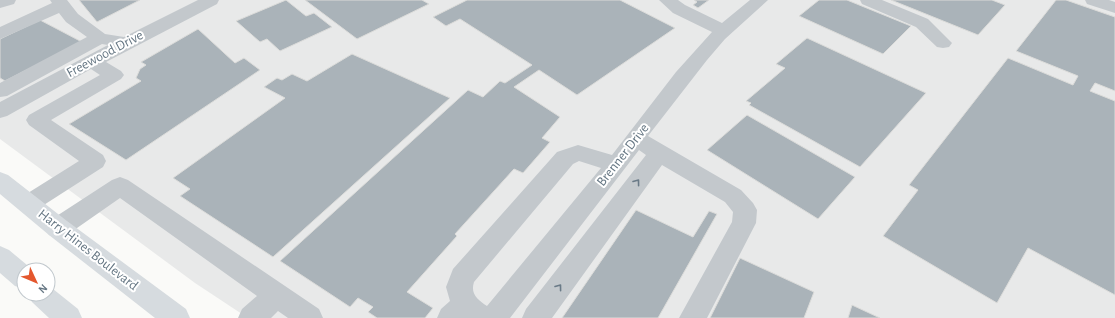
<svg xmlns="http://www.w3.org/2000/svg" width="1115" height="318" font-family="'Alegreya Sans',sans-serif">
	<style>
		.built { fill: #e8e9e9 }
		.building { fill: #aab3b9; stroke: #dcdcda }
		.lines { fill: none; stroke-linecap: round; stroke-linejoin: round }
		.minor { fill: #c3c8cc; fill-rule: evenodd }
		.major { fill: #d6dbdf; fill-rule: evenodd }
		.oneway { stroke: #6a7a87 }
		.labels { text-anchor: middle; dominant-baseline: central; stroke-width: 4; stroke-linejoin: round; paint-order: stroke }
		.street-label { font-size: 14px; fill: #657683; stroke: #fff }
	</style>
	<rect width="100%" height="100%" fill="#fafaf8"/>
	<!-- built -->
	<polygon class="built" points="0,0 1115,0 1115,318 248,318 195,283 0,139"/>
	<!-- building -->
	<g class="building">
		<polygon points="79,0 140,0 97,22"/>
		<polygon points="286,0 306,16 314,13 332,27 280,51 267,39 260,42 236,21"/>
		<polygon points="305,0 422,0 429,4 357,39"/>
		<polygon points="467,0 620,0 675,28 577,95 539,70 514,87 560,117 542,138 550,142 523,173 514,169 455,234 457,236 407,292 433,308 425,318 377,318 368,312 373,307 358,298 350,307 280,261 468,90 483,97 500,81 505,83 532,65 460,19 446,26 433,17"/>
		<polygon points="694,0 709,0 698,8 693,5 697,2"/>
		<polygon points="819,0 847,0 911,26 883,54 799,16"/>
		<polygon points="891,0 992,0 1005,5 978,35"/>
		<polygon points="1056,0 1066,0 1115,17 1115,91 1095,83 1090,91 1115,101 1115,295 1028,248 997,303 883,236 918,190 909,185 1008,58 1073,85 1078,76 1016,51"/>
		<polygon points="40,20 82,42 5,81 0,78 0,39"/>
		<polygon points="198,29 235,63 244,58 260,70 126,160 69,124 141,81 136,78 140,69 146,65 141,62"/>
		<polygon points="807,38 926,93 860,167 749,105 751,103 746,101 785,68 776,64"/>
		<polygon points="352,54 450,98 273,257 180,196 190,189 173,178 285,98 264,87 277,78 282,80 292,74 307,81"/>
		<polygon points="747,115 855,177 818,219 707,150"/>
		<polygon points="636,210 693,237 709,211 717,214 658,318 562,318"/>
		<polygon points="740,258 814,292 804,318 710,318"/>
		<polygon points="852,305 880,318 848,318"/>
	</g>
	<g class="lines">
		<!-- minor -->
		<g class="minor">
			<polygon points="0,0 16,0 14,4 0,8"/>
			<polygon points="50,0 67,0 78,14 105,34 124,37 198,0 219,0 217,4 106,62 121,71 124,75 121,79 51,120 103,155 106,161 103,167 36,210 28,213 20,210 16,204 20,198 79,161 29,125 26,120 29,115 100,75 91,69 7,116 0,118 0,102 108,45 102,44 7,96 0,97 0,83 87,37 66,22 59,13 0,39 0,27 52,3"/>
			<path d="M659 0H678L685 5 722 23 750 0H768L725 39 707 60 648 136 741 190 753 203 757 210 756 223 707 318H679L732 222 733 212 725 202 662 165 552 318H522L526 309 646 155 639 150 510 318H437L441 309 450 301 446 287 453 269 557 152 578 145 612 155 676 72 712 32 673 13ZM579 161 601 168 487 306C478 300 470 294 474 282L573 164Z"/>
			<polygon points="860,0 882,0 928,19 952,43 949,47 943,48 937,47 916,27 862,4"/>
			<polygon points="1085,0 1109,0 1115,2 1115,13 1087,4"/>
			<polygon points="120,177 128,180 319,309 323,318 288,318 278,311 271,318 238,318 242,309 257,296 120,198 67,235 58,238 49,235 46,228 49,221 112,180"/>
		</g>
		<!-- major -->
		<g class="major">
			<polygon points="0,172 8,175 67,221 186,309 190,318 155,318 49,235 0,194"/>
			<polygon points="0,246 9,250 33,270 24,270 24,289 15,286 0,273"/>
			<polygon points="48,285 78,309 82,318 49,318 32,302 28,294 48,294"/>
		</g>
	</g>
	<!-- one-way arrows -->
	<defs><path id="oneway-chevron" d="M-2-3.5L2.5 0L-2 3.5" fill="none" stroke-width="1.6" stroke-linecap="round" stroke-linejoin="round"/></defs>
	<g class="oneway">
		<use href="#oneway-chevron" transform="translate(637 182) rotate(-53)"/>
		<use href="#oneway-chevron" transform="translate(559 287) rotate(-53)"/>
	</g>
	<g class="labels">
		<!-- street labels -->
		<g class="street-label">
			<text transform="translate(105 54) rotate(-28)">Freewood Drive</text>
			<text transform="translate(623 155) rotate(-52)">Brenner Drive</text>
			<text transform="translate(88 250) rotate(38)">Harry Hines Boulevard</text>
		</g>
	</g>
	<!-- north arrow -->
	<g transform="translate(36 282) rotate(134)"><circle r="19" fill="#ffffff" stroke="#c1c8cd"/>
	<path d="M0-3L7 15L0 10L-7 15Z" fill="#e4572e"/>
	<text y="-6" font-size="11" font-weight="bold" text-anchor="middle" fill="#657683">N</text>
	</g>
</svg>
